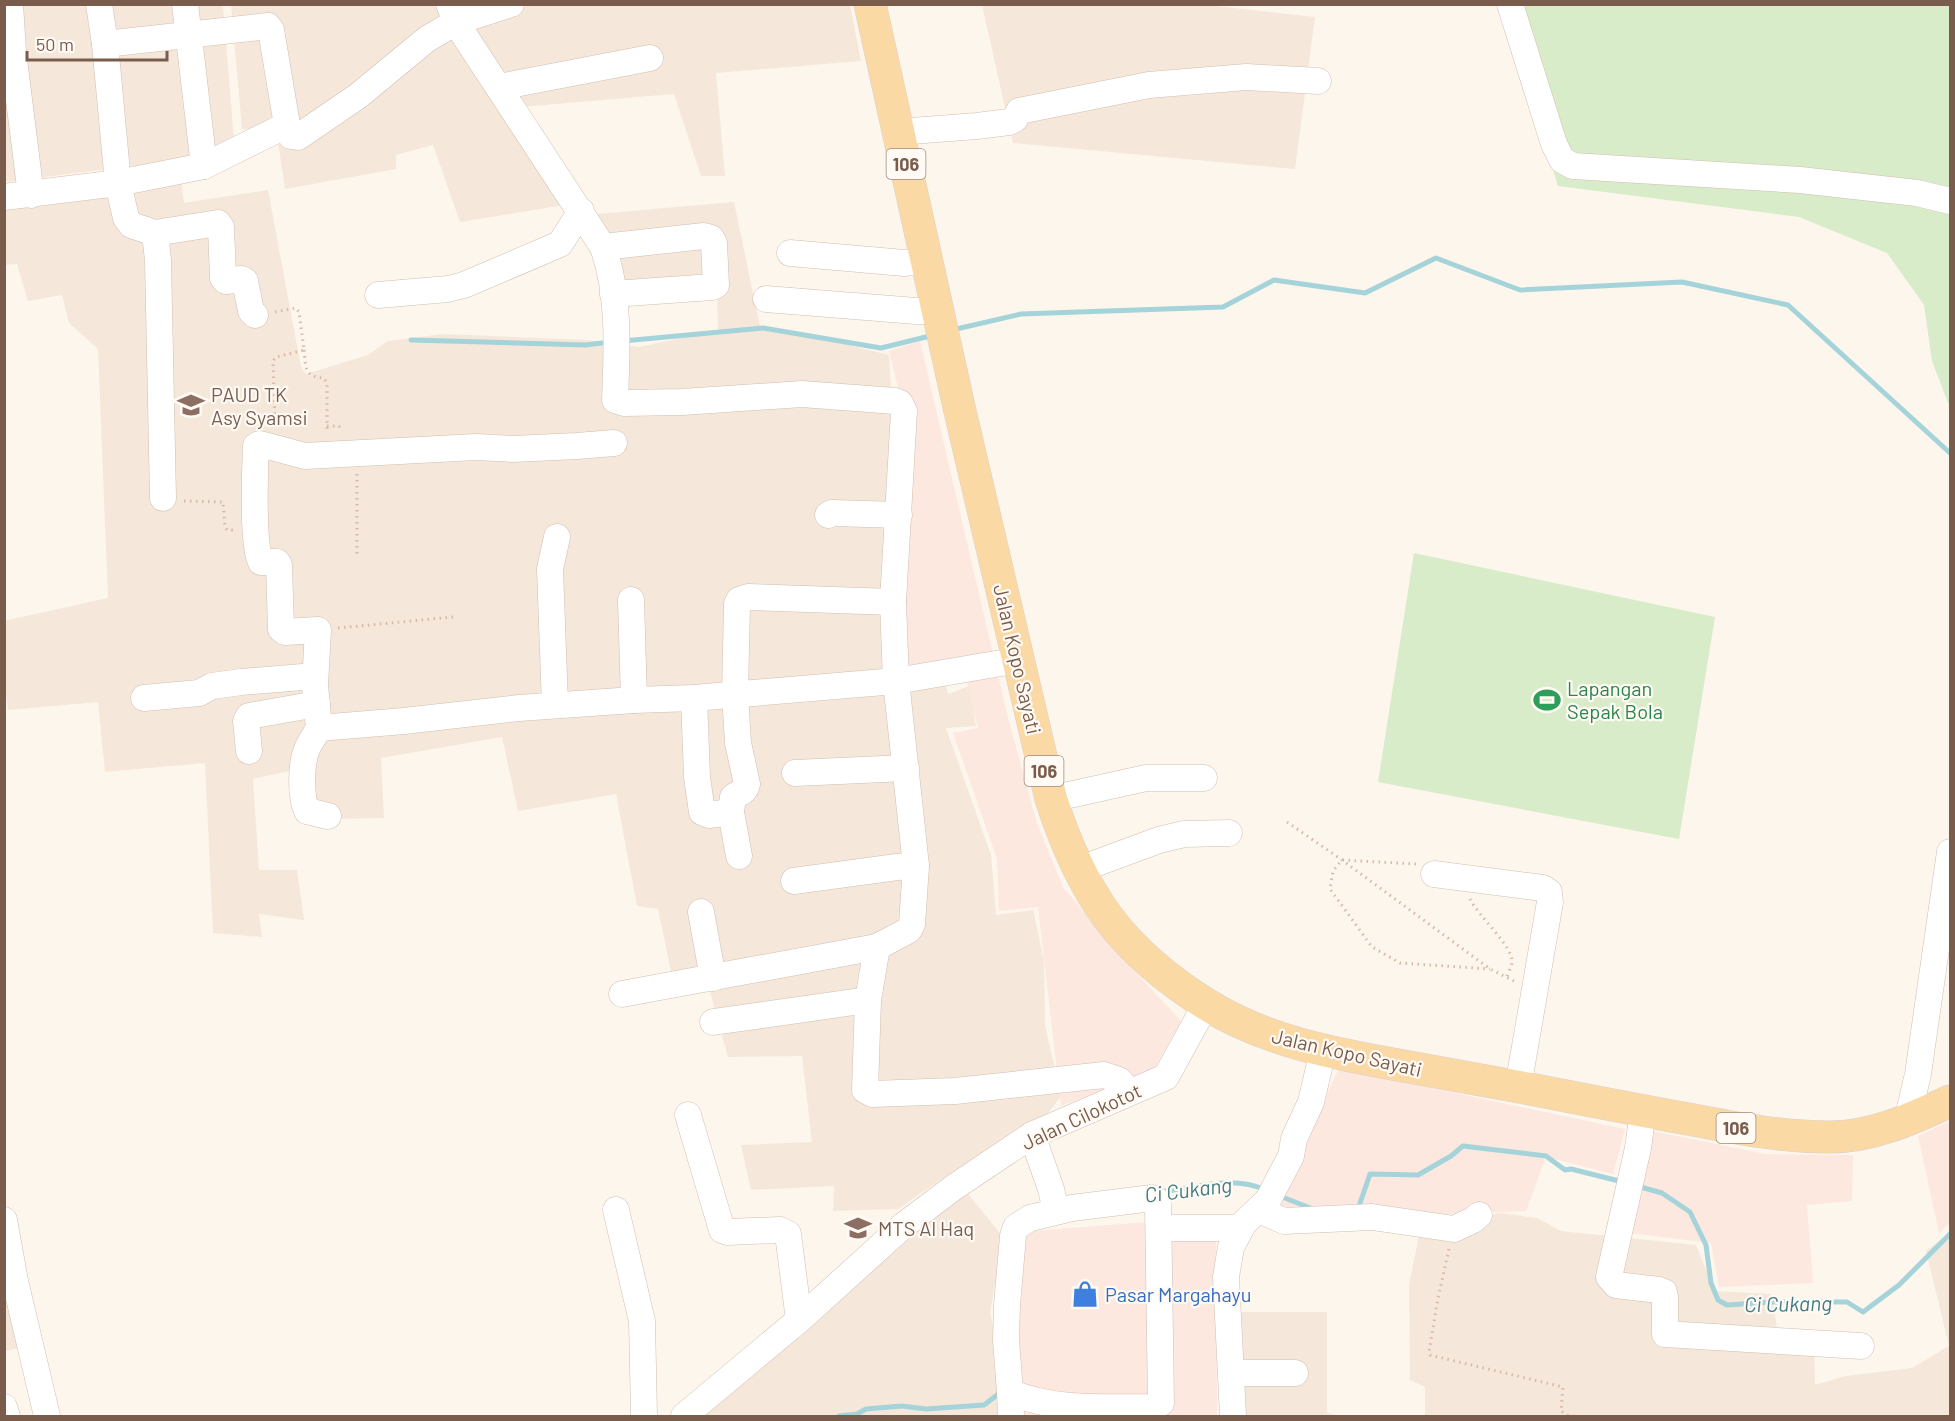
<svg xmlns="http://www.w3.org/2000/svg" width="1955" height="1421" font-family="Barlow,sans-serif">
	<style>
		.residential { fill: #f5e8da }
		.commercial { fill: #fde8e0 }
		.green { fill: #d8ecc9 }
		.lines { fill: none; stroke-linecap: round; stroke-linejoin: round }
		.stream { stroke: #a5d3da; stroke-width: 5 }
		.minor-casing { stroke: #d1beb0; stroke-width: 27 }
		.major-casing { stroke: #dad1cd; stroke-width: 33 }
		.path { stroke: #d9b8a5; stroke-width: 3; stroke-dasharray: 1.5 4.5; stroke-linecap: butt }
		.minor { stroke: #fff; stroke-width: 26 }
		.major { stroke: #fbd9a5; stroke-width: 32 }
		.labels { text-anchor: middle; dominant-baseline: central; stroke-width: 4.5; stroke-linejoin: round; paint-order: stroke }
		.shield { fill: #fffaf3; stroke: #a28b7f; stroke-width: 1.5 }
		.shield-label { font-size: 18px; font-weight: bold; fill: #7a5c4d }
		.education-label { font-size: 20px; fill: #785e54; stroke: #fffaf3; text-anchor: start }
		.street-label { font-size: 20px; fill: #7a5c4d; stroke: #fffaf3 }
		.leisure-label { font-size: 20px; fill: #27864d; stroke: #fffaf3; text-anchor: start }
		.shop-label { font-size: 20px; fill: #366cbe; stroke: #fffaf3; text-anchor: start }
		.water-label { font-size: 21px; font-style: italic; fill: #437c86; stroke: #fffaf3 }
	</style>
	<rect width="100%" height="100%" fill="#fdf6ec"/>
	<!-- residential -->
	<g class="residential">
		<polygon points="1199,4 1315,17 1295,169 1013,143 982,5"/>
		<polygon points="4,5 223,5 235,153 5,182"/>
		<polygon points="231,5 850,5 861,61 716,73 725,176 701,176 674,94 507,108 571,204 460,222 433,145 396,155 396,169 285,189 276,129 242,129"/>
		<polygon points="180,171 184,203 268,190 301,367 306,374 368,355 388,341 443,334 588,340 639,347 718,330 717,289 619,297 597,214 734,202 761,331 792,331 889,355 894,440 948,694 970,686 976,726 946,728 991,855 996,915 1033,910 1044,961 1045,1025 1061,1096 1046,1116 940,1180 898,1209 833,1211 834,1186 751,1190 741,1145 812,1142 802,1056 728,1057 706,977 672,976 658,909 637,906 616,794 518,811 502,737 381,758 384,818 336,819 334,804 299,804 290,771 253,779 259,870 297,870 304,920 259,914 262,937 213,933 205,763 105,772 98,702 8,710 4,681 4,621 108,598 98,349 69,323 62,295 28,301 17,264 5,265 5,192"/>
		<polygon points="965,1190 1003,1237 990,1313 1006,1371 1011,1416 691,1416"/>
		<polygon points="1501,1213 1537,1218 1561,1231 1696,1245 1715,1291 1772,1294 1778,1336 1814,1338 1815,1385 1845,1376 1912,1368 1949,1346 1926,1251 1950,1232 1950,1416 1425,1416 1425,1387 1410,1380 1409,1285 1422,1221 1453,1220"/>
		<polygon points="4,1214 31,1346 5,1351 4,1351"/>
		<polygon points="1240,1312 1327,1312 1327,1413 1339,1416 1241,1416"/>
	</g>
	<!-- commercial -->
	<g class="commercial">
		<polygon points="920,341 1008,718 1037,823 1063,887 1126,962 1181,1021 1153,1071 1061,1106 1038,907 999,911 997,859 953,733 978,728 964,670 897,674 909,433 889,351"/>
		<polygon points="1339,1068 1625,1129 1613,1174 1546,1157 1526,1211 1416,1216 1274,1211"/>
		<polygon points="1950,1121 1950,1223 1939,1233 1918,1136"/>
		<polygon points="1648,1130 1765,1154 1853,1155 1852,1201 1807,1205 1813,1283 1719,1287 1711,1243 1630,1233"/>
		<polygon points="1162,1221 1161,1416 1018,1415 1018,1232"/>
		<polygon points="1166,1224 1216,1226 1217,1416 1163,1416"/>
	</g>
	<!-- green -->
	<g class="green">
		<polygon points="1502,5 1950,5 1950,408 1932,361 1924,305 1887,253 1799,217 1558,186"/>
		<polygon points="1414,553 1715,617 1679,839 1378,782"/>
	</g>
	<g class="lines">
		<!-- stream -->
		<g class="stream">
			<polyline points="952,330 1021,314 1223,307 1274,280 1365,293 1436,258 1520,290 1682,282 1788,305 1950,453"/>
			<polyline points="411,340 585,345 611,342"/>
			<polyline points="623,341 763,328 881,348 934,335"/>
			<polyline points="1637,1186 1662,1193 1690,1212 1706,1245 1711,1283 1718,1300 1727,1305 1772,1302 1847,1302 1863,1312 1899,1285 1950,1234"/>
			<path d="M1158 1192C1195 1189 1230 1174 1266 1190"/>
			<polyline points="1277,1195 1313,1209"/>
			<polyline points="1358,1209 1370,1174 1418,1175 1451,1156 1463,1146 1546,1156 1565,1170 1571,1169 1623,1182"/>
			<polyline points="839,1416 857,1414 866,1409 902,1406 926,1409 984,1405 1001,1392"/>
		</g>
		<defs>
			<g id="minor">
				<polyline points="10,4 13,52"/>
				<polyline points="99,4 105,44 118,183 126,218 131,225 155,233 158,260 163,498"/>
				<polyline points="185,4 204,166"/>
				<path d="M449 4 456 22 466 38 603 247C620 295 617 350 615 400L624 403 682 402 802 394 895 401 900 403 904 411 893 602 896 681 916 866 912 924 909 930 877 947 868 1000 865 1090 872 1094 955 1091 1104 1075 1119 1080 1130 1092"/>
				<polyline points="1510,4 1554,144 1562,160 1573,166 1800,180 1917,193 1950,201"/>
				<polyline points="105,44 268,26 271,30 287,125 291,136 298,137 358,96 427,39 456,22 511,4"/>
				<polyline points="4,53 13,52 31,195"/>
				<polyline points="499,87 650,58"/>
				<polyline points="898,132 977,126 1009,122 1015,119 1019,111 1149,85 1246,77 1318,81"/>
				<polyline points="4,197 118,183 204,166 287,125"/>
				<polyline points="155,233 218,223 221,227 223,278 226,281 241,279 245,281 251,311 255,315"/>
				<polyline points="603,247 704,236 711,238 714,243 716,285 712,287 613,294"/>
				<polyline points="790,253 904,263 927,261"/>
				<polyline points="378,295 448,289 464,285 560,244 581,211"/>
				<polyline points="766,299 916,311 938,311"/>
				<path d="M614 443 577 446 513 449 476 447 305 456 260 444 256 446C255 466 252 549 261 562H277L279 565 281 629 285 632 318 630 315 685 319 728 404 721 519 708 634 700 694 698 896 681 1019 660"/>
				<polyline points="828,515 832,513 899,515"/>
				<polyline points="631,600 634,700"/>
				<polyline points="144,698 199,693 212,686 241,682 315,676"/>
				<polyline points="694,698 697,777 702,812 709,815 731,812"/>
				<polyline points="555,705 550,569 557,537"/>
				<path d="M319 728C315 735 310 742 307 749 301 763 300 797 307 811L328 816"/>
				<polyline points="249,751 246,721 249,716 317,704"/>
				<polyline points="795,773 906,768"/>
				<polyline points="1051,799 1146,778 1204,778"/>
				<path d="M739 856 731 812 733 797C740 792 745 793 747 784L738 743 735 694 737 604 739 600 748 597 893 602"/>
				<polyline points="1078,870 1159,840 1184,834 1229,833"/>
				<polyline points="1434,874 1543,888 1549,892 1550,902 1518,1087"/>
				<polyline points="794,881 897,867 916,866"/>
				<polyline points="701,912 713,978"/>
				<polyline points="622,994 877,947"/>
				<polyline points="713,1022 868,1000"/>
				<polyline points="1643,1111 1638,1148 1609,1277 1616,1285 1659,1290 1664,1292 1665,1297 1665,1334 1861,1346"/>
				<polyline points="688,1115 722,1230 727,1232 780,1230 788,1234 799,1320"/>
				<polyline points="1907,1121 1918,1074 1950,852"/>
				<polyline points="1032,1135 1051,1189 1056,1211"/>
				<path d="M1152 1198 1156 1200 1158 1205 1161 1403 1154 1407C1107 1407 1054 1411 1010 1392L1006 1340 1007 1305 1013 1236 1016 1227 1030 1218 1072 1208Z"/>
				<polyline points="616,1210 642,1321 644,1416"/>
				<polyline points="1259,1210 1284,1221 1372,1217 1454,1229 1473,1220 1479,1215"/>
				<polyline points="4,1220 15,1281 47,1416"/>
				<polyline points="1159,1228 1241,1228"/>
				<polyline points="1232,1373 1295,1373"/>
				<polyline points="1010,1392 1011,1416"/>
				<polyline points="4,1407 7,1416"/>
				<polyline points="684,1416 799,1320 904,1225 953,1188 1032,1135 1166,1077 1206,1004"/>
				<polyline points="1233,1416 1226,1277 1231,1247 1244,1223 1268,1200 1291,1156 1294,1139 1311,1102 1323,1051"/>
			</g>
			<path id="major" d="M870 4 959 407 1051 799C1082 895 1120 950 1206 1004 1265 1041 1331 1053 1398 1065 1442 1073 1486 1081 1530 1089 1586 1100 1642 1111 1699 1121 1741 1129 1784 1137 1827 1137 1870 1138 1912 1119 1950 1101"/>
		</defs>
		<!-- minor casing -->
		<use href="#minor" class="minor-casing"/>
		<!-- major casing -->
		<use href="#major" class="major-casing"/>
		<!-- path -->
		<g class="path">
			<polyline points="275,312 296,308 299,312 304,350 276,357 273,361 275,427"/>
			<path d="M304 350C306 368 304 377 324 378L327 384V433"/>
			<polyline points="327,426 339,426 342,431"/>
			<polyline points="357,474 357,555"/>
			<polyline points="184,501 223,502 225,527 227,530 233,530"/>
			<polyline points="338,628 453,617"/>
			<polyline points="1287,822 1342,860 1490,969 1514,981"/>
			<polyline points="1416,864 1342,860 1333,871 1330,889 1372,947 1400,963 1490,969"/>
			<path d="M1470 899C1478 916 1514 947 1512 963 1511 968 1508 973 1507 977"/>
			<polyline points="1449,1249 1438,1298 1429,1352 1430,1355 1563,1387 1561,1411 1569,1416"/>
		</g>
		<!-- minor -->
		<use href="#minor" class="minor"/>
		<!-- major -->
		<use href="#major" class="major"/>
	</g>
	<!-- icons -->
	<defs>
		<symbol id="school-bare" viewBox="-9 -9 18 18"><path d="M0-5L7-2L0 1L-7-2ZM-4 1L0 2.5L4 1V4Q0 6-4 4Z" fill="#8d6e63" stroke="#fffaf3" stroke-width="2.5" paint-order="stroke"/></symbol>
		<symbol id="stadium-bare" viewBox="-9 -9 18 18"><path d="M0-5a6.5 5 0 1 0 0 10a6.5 5 0 1 0 0-10ZM-3.5-1.8h7v3.6h-7Z" fill="#2e9e5b" stroke="#fffaf3" stroke-width="2.5" paint-order="stroke"/></symbol>
		<symbol id="shop-bare" viewBox="-9 -9 18 18"><path d="M-5-2.5h2.3a2.7 3.5 0 0 1 5.4 0H5L5.5 6h-11ZM-1.5-2.5h3a1.5 2.3 0 0 0-3 0Z" fill="#3f7fe0" stroke="#fffaf3" stroke-width="2.5" paint-order="stroke"/></symbol>
	</defs>
	<g fill-rule="evenodd">
		<use href="#school-bare" x="172" y="386" width="38" height="38"/>
		<use href="#stadium-bare" x="1528" y="681" width="38" height="38"/>
		<use href="#school-bare" x="839" y="1209" width="38" height="38"/>
		<use href="#shop-bare" x="1066" y="1275" width="38" height="38"/>
	</g>
	<g class="labels">
		<!-- shield labels -->
		<g class="shield">
			<rect x="886.5" y="149" width="39" height="30" rx="4.5"/>
			<rect x="1024.5" y="756" width="39" height="30" rx="4.5"/>
			<rect x="1716.5" y="1113" width="39" height="30" rx="4.5"/>
		</g>
		<g class="shield-label">
			<text x="906" y="164">106</text>
			<text x="1044" y="771">106</text>
			<text x="1736" y="1128">106</text>
		</g>
		<!-- education labels -->
		<g class="education-label">
			<text x="211" y="394">PAUD TK<tspan x="211" dy="23">Asy Syamsi</tspan></text>
			<text x="878" y="1228">MTS Al Haq</text>
		</g>
		<!-- street labels -->
		<g class="street-label">
			<text transform="translate(1018 659) rotate(77)">Jalan Kopo Sayati</text>
			<text transform="translate(1347 1052) rotate(13)">Jalan Kopo Sayati</text>
			<text transform="translate(1081 1116) rotate(-25)">Jalan Cilokotot</text>
		</g>
		<!-- leisure labels -->
		<g class="leisure-label">
			<text x="1567" y="688">Lapangan<tspan x="1567" dy="23">Sepak Bola</tspan></text>
		</g>
		<!-- shop labels -->
		<g class="shop-label">
			<text x="1105" y="1294">Pasar Margahayu</text>
		</g>
		<!-- water labels -->
		<g class="water-label">
			<text transform="translate(1188 1189) rotate(-7)">Ci Cukang</text>
			<text transform="translate(1788 1303) rotate(-1)">Ci Cukang</text>
		</g>
	</g>
	<!-- border -->
	<rect width="1955" height="1421" fill="none" stroke="#7a5c4d" stroke-width="12"/>
	<!-- scale -->
	<path d="M27 51v9h140v-9" fill="none" stroke="#7a5c4d" stroke-width="3"/>
	<text x="36" y="51" font-size="18" fill="#7a5c4d" stroke="#fffaf3" stroke-width="4.5" paint-order="stroke">50 m</text>
</svg>
